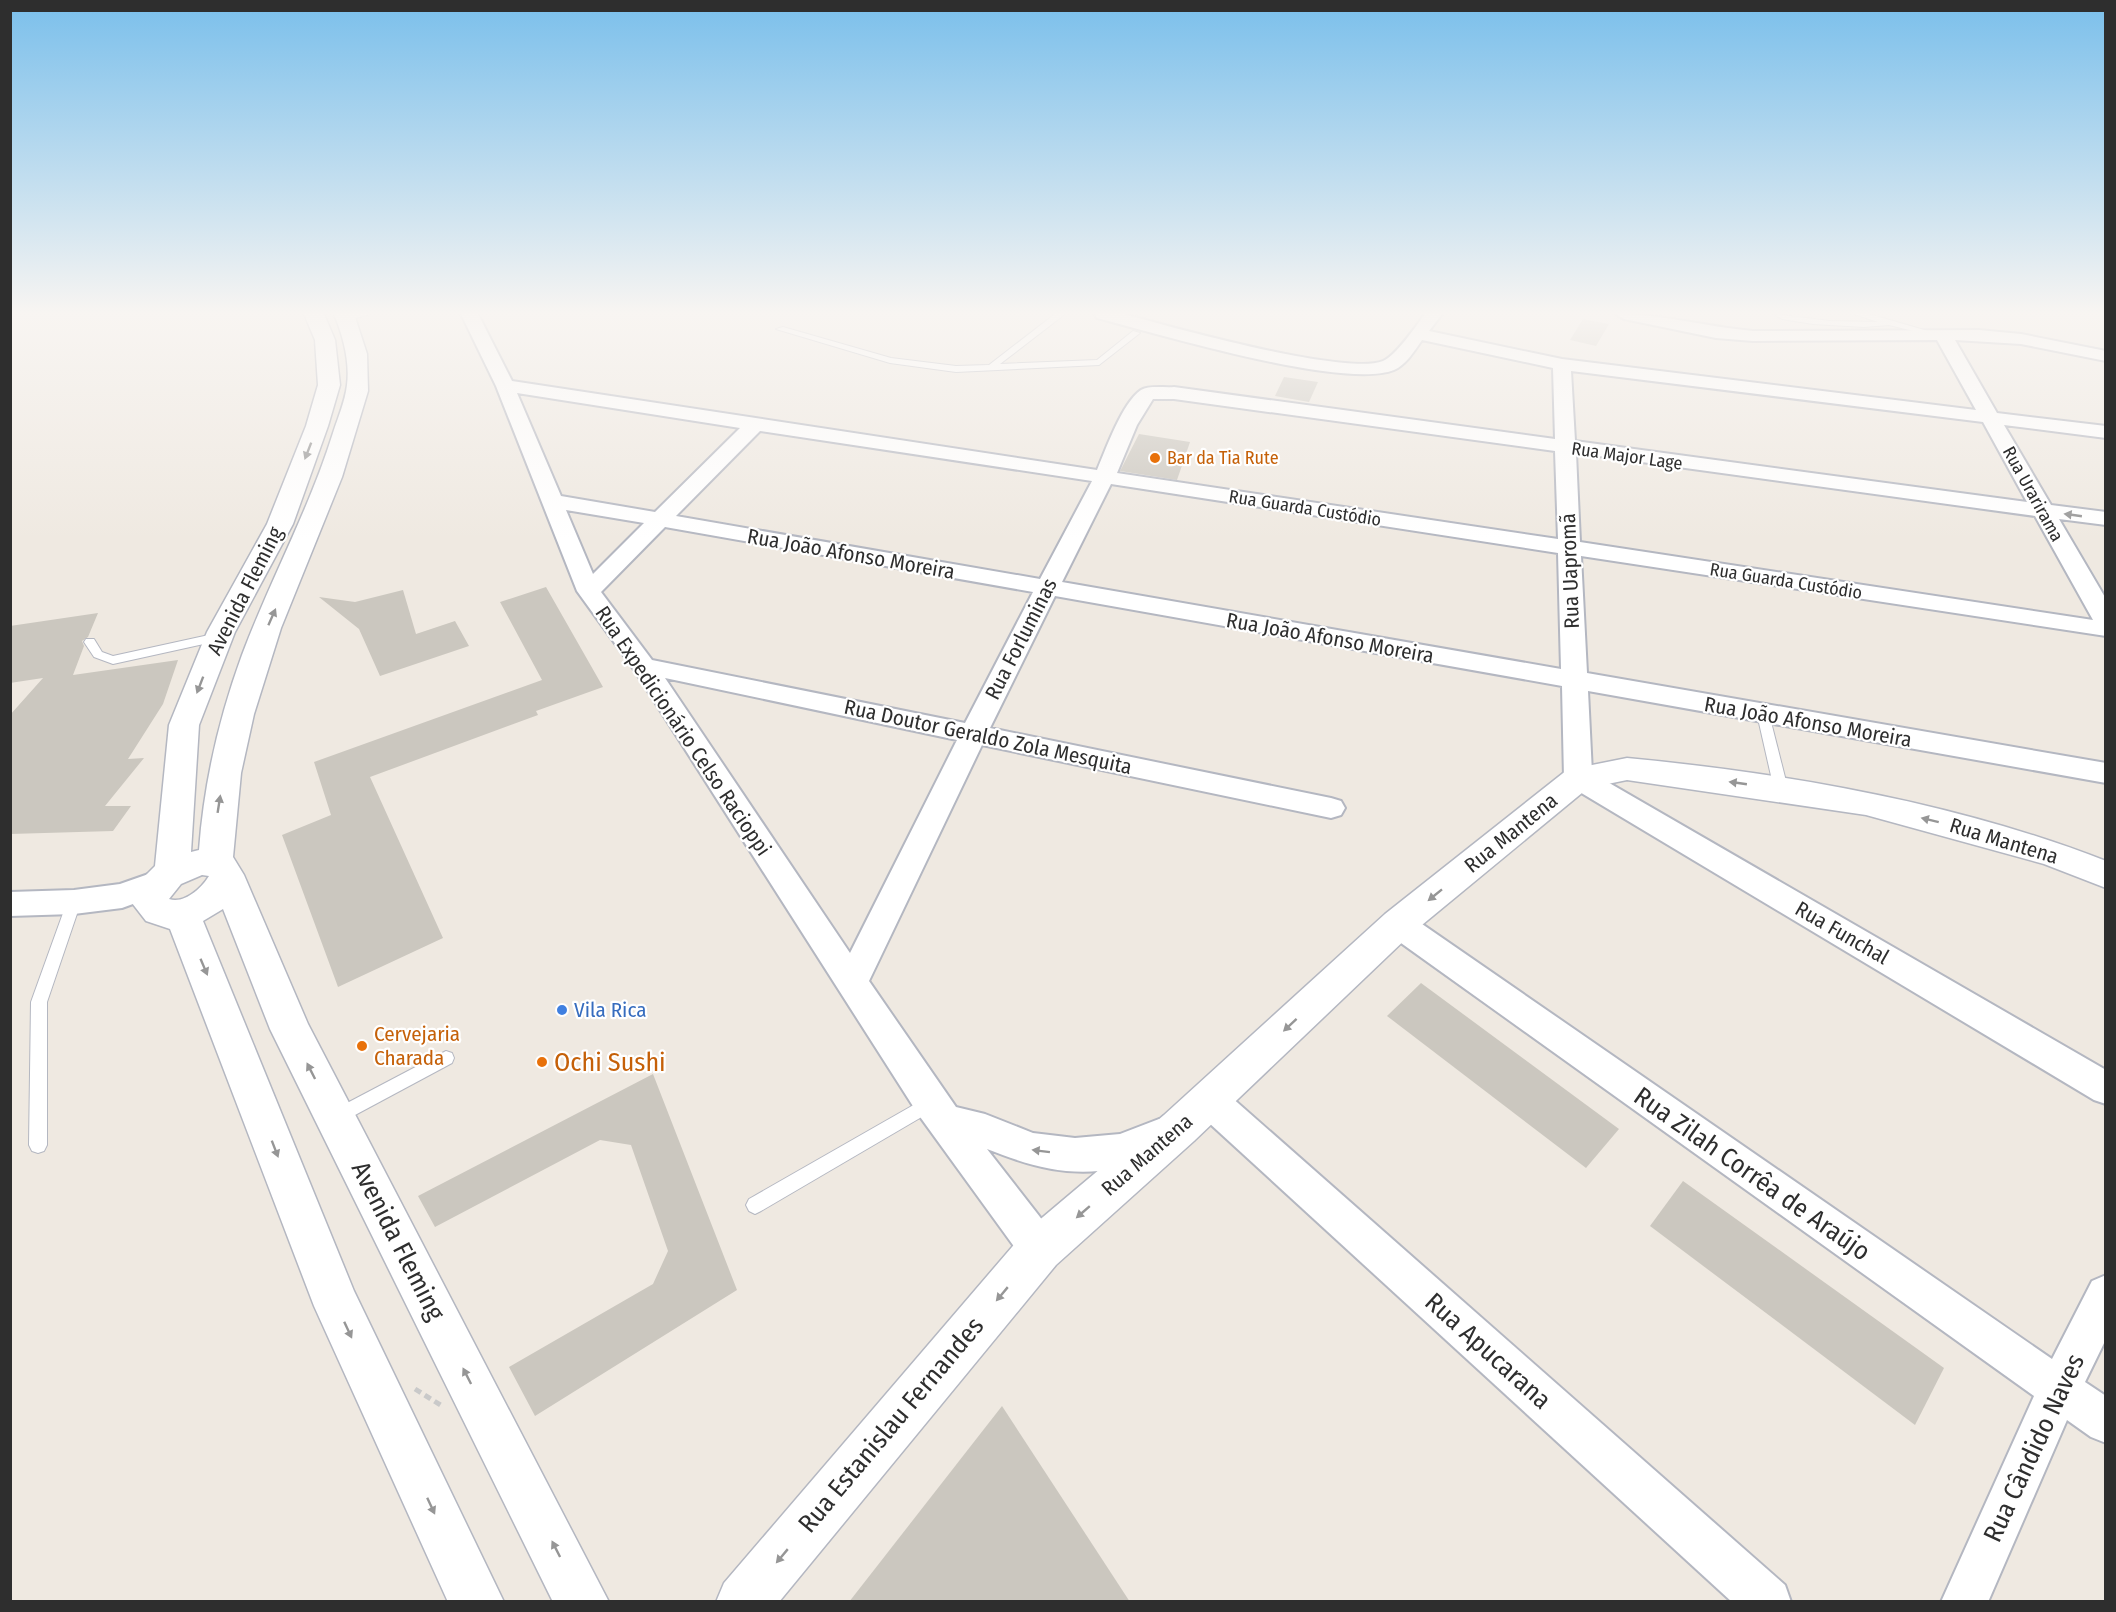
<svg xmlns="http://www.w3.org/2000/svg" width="2116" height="1612" font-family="'Fira Sans Condensed',sans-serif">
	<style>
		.building { fill: #cbc7bf }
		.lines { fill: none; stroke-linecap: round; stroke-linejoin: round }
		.lane-casing { stroke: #b4b7c1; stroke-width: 2 }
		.street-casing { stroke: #b4b7c1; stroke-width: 4 }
		.secondary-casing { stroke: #b4b7c1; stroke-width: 3 }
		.path { stroke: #c9c9c9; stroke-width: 5; stroke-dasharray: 7 4.5; stroke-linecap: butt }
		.lane { fill: #fff; fill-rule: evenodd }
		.street { fill: #fff; fill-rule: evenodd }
		.secondary { fill: #fff; fill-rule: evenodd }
		.oneway { fill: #969696 }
		.food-dot { fill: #e8710a; stroke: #fff; stroke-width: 2 }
		.shop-dot { fill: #3f7fe0; stroke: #fff; stroke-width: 2 }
		.labels { text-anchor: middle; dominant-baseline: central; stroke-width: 4.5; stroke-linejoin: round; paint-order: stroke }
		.far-street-label { font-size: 18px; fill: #2e2e2e; stroke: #fff }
		.far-food-label { font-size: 18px; fill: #c56008; stroke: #fff; text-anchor: start }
		.street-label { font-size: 21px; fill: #2e2e2e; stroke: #fff }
		.shop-label { font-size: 21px; fill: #366cbe; stroke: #fff; text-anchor: start }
		.food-label { font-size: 21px; fill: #c56008; stroke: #fff; text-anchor: start }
		.near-food-label { font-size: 26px; fill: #c56008; stroke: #fff; text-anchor: start }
		.near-street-label { font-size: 26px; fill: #2e2e2e; stroke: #fff }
	</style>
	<rect width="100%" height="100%" fill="#efe9e1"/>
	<!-- building -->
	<g class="building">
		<polygon points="1583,319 1609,324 1596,346 1570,340"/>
		<polygon points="1284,377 1318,382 1309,402 1275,396"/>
		<polygon points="1139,434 1190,442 1177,480 1120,471"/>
		<polygon points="546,587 603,687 536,711 538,715 370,777 443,938 338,987 282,835 331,815 314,762 542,680 500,602"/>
		<polygon points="403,590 416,634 455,621 469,646 380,676 359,629 319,597 355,602"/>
		<polygon points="98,613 88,637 82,641 84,646 73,675 178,660 163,704 128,759 144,758 105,806 131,806 113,831 10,834 10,715 43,678 10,683 10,626"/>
		<polygon points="1421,983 1619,1129 1586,1168 1387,1016"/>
		<polygon points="653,1074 737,1290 535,1416 509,1367 653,1284 668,1251 631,1145 600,1140 435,1227 418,1196"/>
		<polygon points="1683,1181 1944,1368 1915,1425 1650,1226"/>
		<polygon points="1002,1406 1130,1602 849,1602"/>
	</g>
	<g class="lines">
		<defs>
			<g id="lane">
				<polygon points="355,314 370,314 346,321 342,319"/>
				<polygon points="1055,314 1065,314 1000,364 1097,360 1133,331 1140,333 1099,365 956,372 890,363 776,329 783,327 891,358 956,366 989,365"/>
				<polygon points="1774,314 1830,321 1878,322 1854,314 1869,314 1938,334 1934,336 1889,325 1864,327 1813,324 1782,319"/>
				<polygon points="218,633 224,637 222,640 113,664 94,657 84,642 86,639 94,639 102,652 113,656"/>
				<polygon points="1763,710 1769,714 1788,789 1781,794 1774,789 1757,714"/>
				<polygon points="74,896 79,898 81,902 47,1002 47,1145 44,1151 38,1153 32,1151 29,1145 31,1002 67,902 69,898"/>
				<polygon points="446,1051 452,1053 454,1058 452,1063 342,1122 336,1125 330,1122 328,1117 330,1112"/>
				<polygon points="931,1095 937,1098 939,1103 937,1108 761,1211 755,1214 749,1211 746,1205 749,1199"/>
			</g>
			<g id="street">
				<path d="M461 314H478L512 381 1097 470C1106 449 1122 403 1141 390 1149 385 1165 388 1174 387L1555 439 1553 368 1422 340C1415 350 1406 365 1394 370 1344 390 1155 333 1097 318L1095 314H1124C1171 327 1345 376 1383 361 1396 356 1416 326 1425 314H1442L1429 331 1562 359 1976 410 1937 340 1753 341 1716 338 1624 319 1616 314C1662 314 1707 327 1753 331L1979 330 2021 334 2106 351V361L2021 344 1955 340 1997 413 2106 426V438L2004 425 2051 505 2106 512V525L2059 519 2106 599V636L1581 556 1587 673 2106 763V783L1588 691 1592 773 2106 1070V1104L2094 1100 1568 785 1564 778 1562 686 1055 596 990 728 1331 798 1341 801 1345 808 1341 815 1331 818 982 745 869 981 956 1107 985 1114 1033 1133 1075 1138 1120 1134 1159 1119 1172 1124 1177 1136 1172 1148C1155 1154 1137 1164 1119 1168 1071 1178 1032 1167 987 1149L1054 1235 1059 1249 1054 1263 1040 1268 1026 1263 918 1114 635 671 577 591 496 386ZM1571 371 1983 422 2027 502 1575 441ZM517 393 740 428 655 512 561 496ZM1153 399H1174L1555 451 1558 539 1117 473 1137 425ZM760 431 1092 481 1040 579 676 516ZM1576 453 2035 516 2093 620 1580 542ZM1111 484 1558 553 1561 669 1062 582ZM566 510 644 523 593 574ZM665 527 1033 592 965 723 652 660 601 592ZM665 678 957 740 850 953Z"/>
				<polygon points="160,870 171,874 175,882 171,890 122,908 74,914 10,916 10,892 74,890 120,884"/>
				<polygon points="1398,912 1409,915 2052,1359 2092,1281 2106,1275 2106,1339 2085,1382 2106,1396 2106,1443 2091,1437 2067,1420 1988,1602 1941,1602 2034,1396 1387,933 1382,924 1387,915"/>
				<polygon points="1209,1084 1222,1089 1785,1585 1791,1602 1732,1602 1196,1111 1191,1100 1196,1089"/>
			</g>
			<g id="secondary">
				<path d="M304 314H324L335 340 340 385 328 426 293 524 235 632 199 725 191 852 199 850C204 783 219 718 242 655 270 580 309 510 333 433 338 417 345 402 347 385 350 361 343 336 334 314H354L367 354 368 391 342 477 281 628 254 714 241 773 233 857 244 875 308 1024 609 1602H553L270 1029 223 909 203 921 354 1291 504 1602H448L314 1306 170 929 146 921 132 903 144 877 155 866 169 725 207 632 267 524 306 426 318 385 315 340ZM202 875 209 876C201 889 184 904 169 899L181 884Z"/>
				<path d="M1627 758C1785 773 1958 803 2106 861V888L2044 864 1866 815 1627 780 1588 788 1411 934 1194 1141 1056 1265 779 1602H716L724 1583 1024 1233 1164 1115 1385 914 1567 770Z"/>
			</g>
		</defs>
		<!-- lane casing -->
		<use href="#lane" class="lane-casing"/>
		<!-- street casing -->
		<use href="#street" class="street-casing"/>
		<!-- secondary casing -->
		<use href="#secondary" class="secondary-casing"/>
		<!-- path -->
		<polyline class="path" points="415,1389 442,1406"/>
		<!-- lane -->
		<use href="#lane" class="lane"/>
		<!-- street -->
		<use href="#street" class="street"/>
		<!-- secondary -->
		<use href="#secondary" class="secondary"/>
	</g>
	<!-- one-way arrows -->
	<defs><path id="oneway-solid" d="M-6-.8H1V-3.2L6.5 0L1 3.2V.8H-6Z" transform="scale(1.5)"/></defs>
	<g class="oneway">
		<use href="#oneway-solid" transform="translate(308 451) rotate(111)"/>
		<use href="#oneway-solid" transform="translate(2073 515) rotate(-172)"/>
		<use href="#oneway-solid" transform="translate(272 617) rotate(-66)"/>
		<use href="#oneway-solid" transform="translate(200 685) rotate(111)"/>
		<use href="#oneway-solid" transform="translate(1738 783) rotate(-172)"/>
		<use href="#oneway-solid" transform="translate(219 804) rotate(-81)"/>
		<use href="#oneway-solid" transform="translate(1930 820) rotate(-166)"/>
		<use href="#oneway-solid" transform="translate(1435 895) rotate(141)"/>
		<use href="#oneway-solid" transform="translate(204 967) rotate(67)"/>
		<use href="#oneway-solid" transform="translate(1290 1025) rotate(137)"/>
		<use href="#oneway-solid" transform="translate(311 1071) rotate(-117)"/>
		<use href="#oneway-solid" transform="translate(275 1149) rotate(69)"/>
		<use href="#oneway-solid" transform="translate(1041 1151) rotate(-173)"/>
		<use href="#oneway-solid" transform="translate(1083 1212) rotate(139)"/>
		<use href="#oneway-solid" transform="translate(1002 1294) rotate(130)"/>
		<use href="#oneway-solid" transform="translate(348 1330) rotate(65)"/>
		<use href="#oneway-solid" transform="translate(467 1376) rotate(-117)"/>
		<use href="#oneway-solid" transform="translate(431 1506) rotate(65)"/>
		<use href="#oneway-solid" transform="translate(556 1549) rotate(-117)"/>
		<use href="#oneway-solid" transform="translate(782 1556) rotate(130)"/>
	</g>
	<!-- sky -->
	<linearGradient id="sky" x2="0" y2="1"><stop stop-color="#7abfeb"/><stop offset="0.58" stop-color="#f8f5f2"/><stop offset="1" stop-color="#f8f5f2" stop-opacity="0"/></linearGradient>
	<rect width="2116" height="540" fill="url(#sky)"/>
	<!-- markers -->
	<g class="food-dot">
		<circle cx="1155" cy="458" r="6"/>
		<circle cx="362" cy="1046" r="6"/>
		<circle cx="542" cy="1062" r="6"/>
	</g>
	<circle class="shop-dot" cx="562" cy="1010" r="6"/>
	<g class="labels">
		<!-- far-street labels -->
		<g class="far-street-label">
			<text transform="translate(1627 456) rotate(8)">Rua Major Lage</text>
			<text transform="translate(2033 494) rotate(61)">Rua Urarirama</text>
			<text transform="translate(1305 508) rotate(9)">Rua Guarda Custódio</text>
			<text transform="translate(1786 581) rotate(9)">Rua Guarda Custódio</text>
		</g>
		<!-- far-food labels -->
		<g class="far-food-label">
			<text x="1167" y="458">Bar da Tia Rute</text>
		</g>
		<!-- street labels -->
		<g class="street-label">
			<text transform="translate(851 554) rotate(10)">Rua João Afonso Moreira</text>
			<text transform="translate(1570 571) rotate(-92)">Rua Uapromã</text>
			<text transform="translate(245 591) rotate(-63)">Avenida Fleming</text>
			<text transform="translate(1330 638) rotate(10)">Rua João Afonso Moreira</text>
			<text transform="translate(1021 639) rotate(-63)">Rua Forluminas</text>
			<text transform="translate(1808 722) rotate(10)">Rua João Afonso Moreira</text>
			<text transform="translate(683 731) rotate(56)">Rua Expedicionário Celso Racioppi</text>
			<text transform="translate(988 737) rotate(12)">Rua Doutor Geraldo Zola Mesquita</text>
			<text transform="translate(1511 833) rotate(-39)">Rua Mantena</text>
			<text transform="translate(2004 841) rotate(17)">Rua Mantena</text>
			<text transform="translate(1842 933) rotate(30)">Rua Funchal</text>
			<text transform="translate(1147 1155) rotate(-41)">Rua Mantena</text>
		</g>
		<!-- shop labels -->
		<g class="shop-label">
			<text x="574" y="1010">Vila Rica</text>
		</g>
		<!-- food labels -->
		<g class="food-label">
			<text x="374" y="1034">Cervejaria<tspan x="374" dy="24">Charada</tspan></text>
		</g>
		<!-- near-food labels -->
		<g class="near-food-label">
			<text x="554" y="1062">Ochi Sushi</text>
		</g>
		<!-- near-street labels -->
		<g class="near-street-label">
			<text transform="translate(1752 1174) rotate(35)">Rua Zilah Corrêa de Araújo</text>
			<text transform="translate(398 1241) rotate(63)">Avenida Fleming</text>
			<text transform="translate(1488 1351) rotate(42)">Rua Apucarana</text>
			<text transform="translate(891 1425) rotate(-50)">Rua Estanislau Fernandes</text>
			<text transform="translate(2034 1448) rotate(-65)">Rua Cândido Naves</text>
		</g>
	</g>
	<!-- border -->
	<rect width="2116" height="1612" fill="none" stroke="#2e2e2e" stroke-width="24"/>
</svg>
